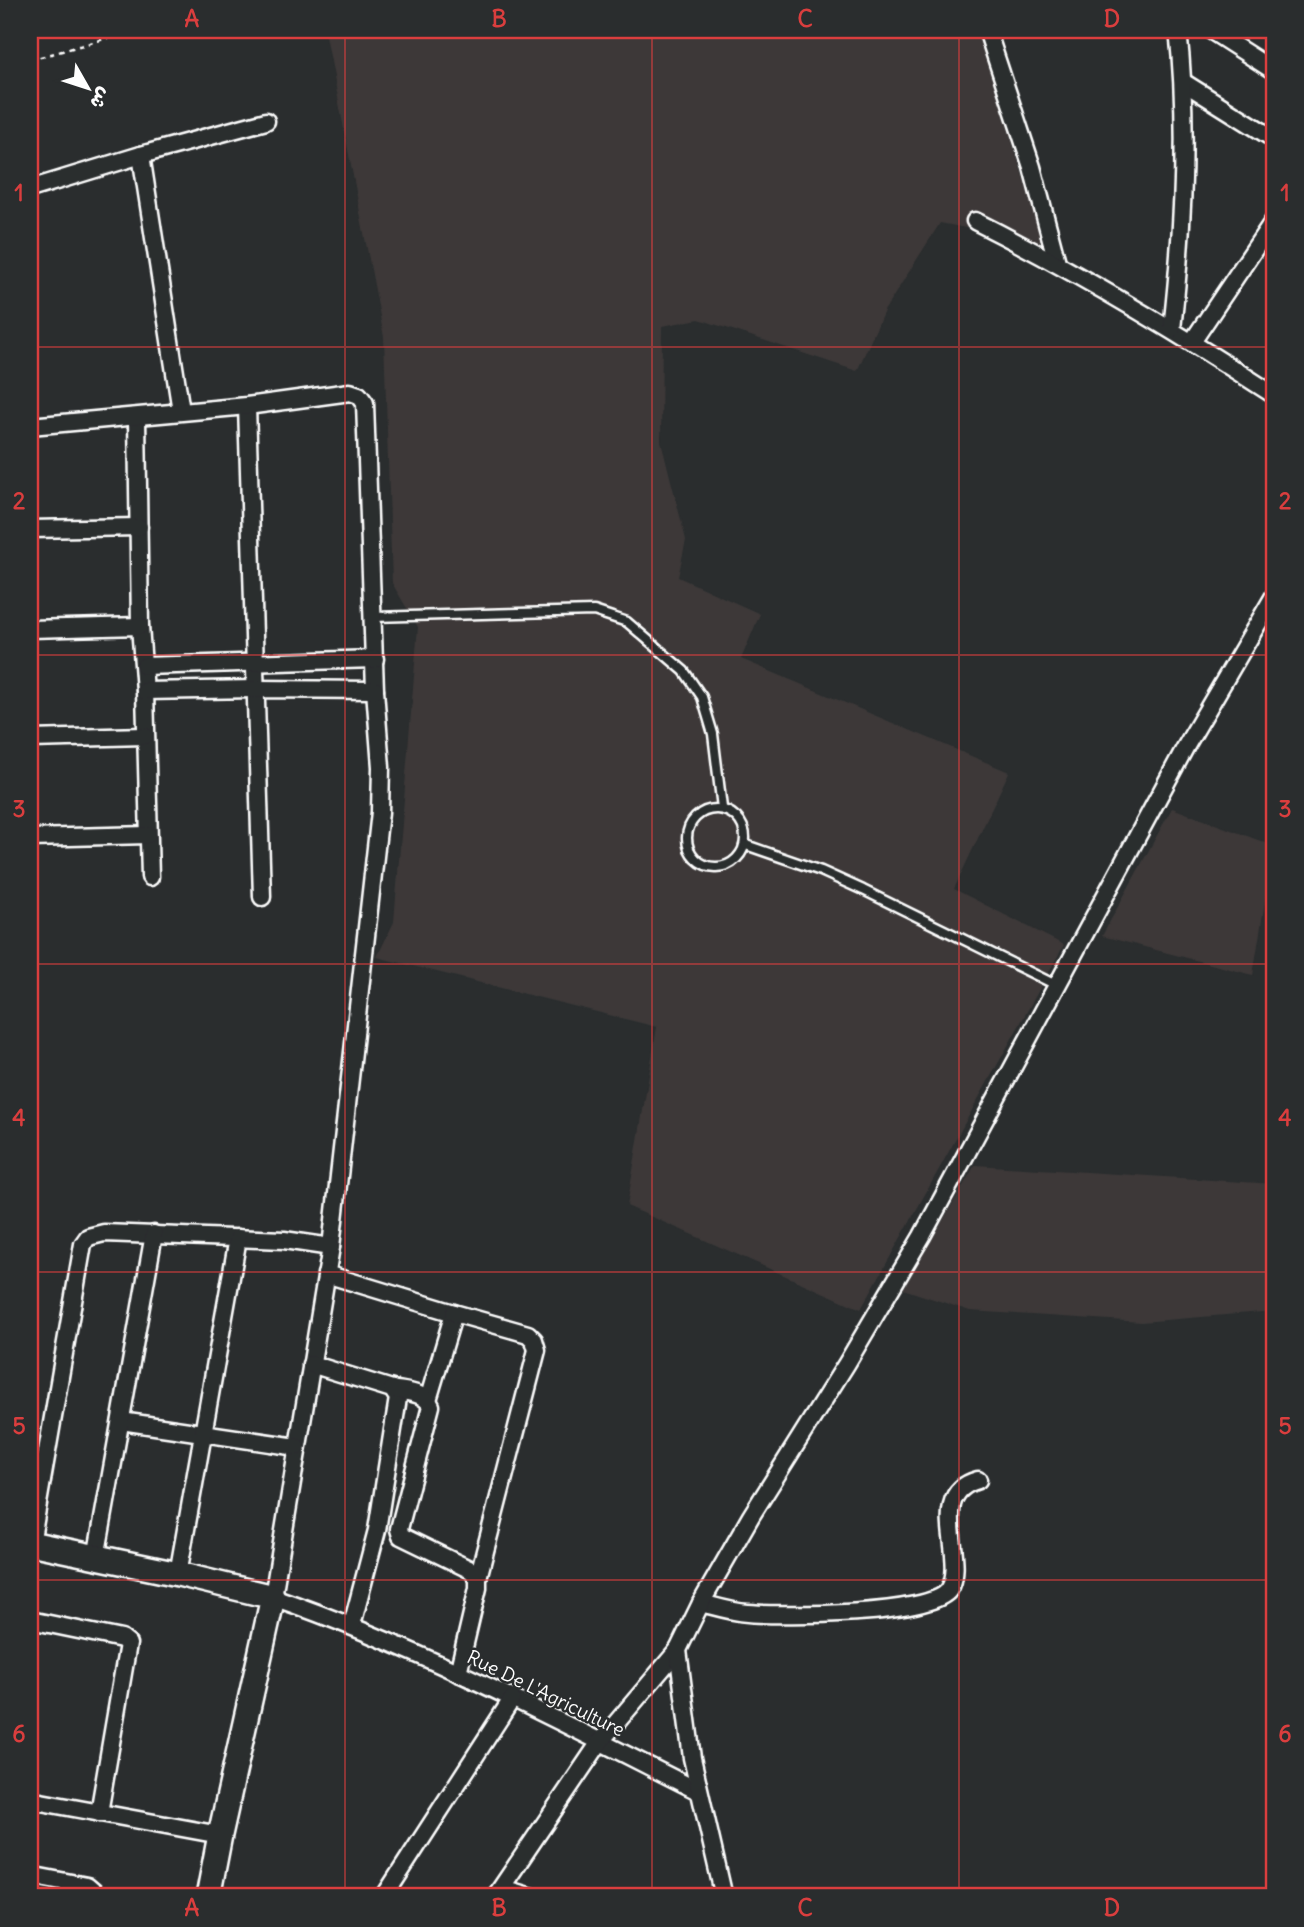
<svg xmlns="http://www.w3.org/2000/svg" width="1304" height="1927" font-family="Delius,'Playpen Sans Arabic',sans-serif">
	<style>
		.built { fill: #3d3939 }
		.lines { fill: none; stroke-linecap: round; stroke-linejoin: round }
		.lane-casing { stroke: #fff; stroke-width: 13 }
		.street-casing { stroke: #fff; stroke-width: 21 }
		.secondary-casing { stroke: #fff; stroke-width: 28 }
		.path { stroke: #fff; stroke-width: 2.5; stroke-dasharray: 5 5; stroke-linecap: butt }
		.lane { stroke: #2a2d2e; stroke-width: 8 }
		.street { stroke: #2a2d2e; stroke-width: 16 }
		.secondary { stroke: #2a2d2e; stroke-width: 23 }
		.grid { fill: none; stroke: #da3e3e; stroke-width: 2; stroke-opacity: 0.55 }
		.labels { text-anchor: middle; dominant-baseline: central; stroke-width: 5; stroke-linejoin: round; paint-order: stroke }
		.street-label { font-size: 19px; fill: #fff; stroke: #2a2d2e }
		.neatline { fill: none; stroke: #da3e3e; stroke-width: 2.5 }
		.grid-label { font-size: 23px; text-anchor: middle; font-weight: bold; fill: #da3e3e }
	</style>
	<rect width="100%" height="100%" fill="#2a2d2e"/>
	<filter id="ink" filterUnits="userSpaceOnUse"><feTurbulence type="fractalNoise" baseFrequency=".0143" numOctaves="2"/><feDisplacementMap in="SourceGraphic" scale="14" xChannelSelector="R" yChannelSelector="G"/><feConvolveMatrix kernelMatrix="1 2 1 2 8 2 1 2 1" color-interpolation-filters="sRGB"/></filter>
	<g filter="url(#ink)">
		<!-- built -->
		<g class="built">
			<polygon points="325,30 977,30 1044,243 940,223 884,311 857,371 699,319 662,326 661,441 686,540 678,577 760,614 741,659 1009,772 954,889 1064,945 861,1309 627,1206 657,1027 377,957 394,922 418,627 392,583 384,337"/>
			<polygon points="1172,808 1274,846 1253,975 1102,936"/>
			<polygon points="975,1165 1274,1184 1274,1311 1142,1322 970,1311 903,1289"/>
		</g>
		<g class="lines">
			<defs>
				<g id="lane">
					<polyline points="373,617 594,611 627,622 684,671 702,697 713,734 722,808"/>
					<circle cx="716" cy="838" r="29"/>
					<polyline points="746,845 821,871 863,890 1058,986"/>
				</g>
				<g id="street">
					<polyline points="987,30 1032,167 1057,262"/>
					<polyline points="1210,30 1274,71"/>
					<polyline points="1183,82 1274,139"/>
					<polyline points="141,155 181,411"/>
					<polyline points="30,189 141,155 266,121"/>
					<path d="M975 221C1079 273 1177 332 1274 395"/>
					<path d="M1172 329C1183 231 1189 128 1178 30"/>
					<polyline points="1192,342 1274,220"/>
					<polyline points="247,406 262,897"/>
					<polyline points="137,417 140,626 145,691 150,877"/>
					<path d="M30 426 247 406 350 392 359 395 365 403 375 690 381 767 380 812 331 1247 273 1597C420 1648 559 1721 698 1791"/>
					<polyline points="30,529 139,527"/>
					<polyline points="30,629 140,626"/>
					<polyline points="144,666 375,659"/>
					<polyline points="145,691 255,689 375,690"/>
					<polyline points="30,739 145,736"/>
					<polyline points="30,838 148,835"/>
					<polyline points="326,1274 454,1313 428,1400"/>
					<polyline points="454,1313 528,1334 534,1340 537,1350 478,1578"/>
					<polyline points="311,1364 392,1389 398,1398 377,1530 352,1625"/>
					<path d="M392 1389C406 1392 425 1392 431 1406L399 1529 401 1536 471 1570 478 1578V1588L458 1673"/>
					<polyline points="121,1421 297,1447"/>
					<polyline points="31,1544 83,1244 88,1237 104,1233 284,1240 331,1247"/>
					<polyline points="96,1558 154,1234"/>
					<polyline points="178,1574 238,1238"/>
					<path d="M701 1603C717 1607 732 1612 748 1613 782 1616 931 1616 949 1590 969 1559 925 1494 978 1480"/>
					<polyline points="30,1620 122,1639 128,1644 99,1813"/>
					<polyline points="30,1800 220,1835"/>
					<polyline points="30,1875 87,1886 94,1892 95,1897"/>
					<polyline points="502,1888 532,1897"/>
					<polyline points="384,1897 512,1699"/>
					<polyline points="495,1897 600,1742 678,1650"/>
					<polyline points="724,1897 692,1758 678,1650 701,1603 751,1516 847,1363 922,1236 1186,746 1274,596"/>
				</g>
				<polyline id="secondary" points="30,1543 178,1574 273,1597 220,1835 208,1897"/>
			</defs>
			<!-- lane casing -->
			<use href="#lane" class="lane-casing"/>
			<!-- street casing -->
			<use href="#street" class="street-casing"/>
			<!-- secondary casing -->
			<use href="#secondary" class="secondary-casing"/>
			<!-- path -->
			<polyline class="path" points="30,60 136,30"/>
			<!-- lane -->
			<use href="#lane" class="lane"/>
			<!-- street -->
			<use href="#street" class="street"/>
			<!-- secondary -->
			<use href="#secondary" class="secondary"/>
		</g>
	</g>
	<!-- grid -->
	<path class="grid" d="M345 30V1897M652 30V1897M959 30V1897M30 347H1274M30 655H1274M30 964H1274M30 1272H1274M30 1580H1274"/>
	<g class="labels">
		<!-- street labels -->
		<g class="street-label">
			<text transform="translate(546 1693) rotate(26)">Rue De L'Agriculture</text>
		</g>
	</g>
	<!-- margin -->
	<rect width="1304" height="1927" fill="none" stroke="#2a2d2e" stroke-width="77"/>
	<!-- north arrow -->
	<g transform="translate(88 88) rotate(129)" stroke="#2a2d2e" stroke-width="5" paint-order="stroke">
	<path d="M0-5L12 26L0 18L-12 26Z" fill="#ffffff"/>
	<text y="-10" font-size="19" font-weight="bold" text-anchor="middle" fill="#ffffff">ش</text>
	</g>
	<rect x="38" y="38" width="1228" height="1850" class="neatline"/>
	<g class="grid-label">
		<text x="192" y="27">A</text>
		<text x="499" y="27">B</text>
		<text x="805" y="27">C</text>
		<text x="1112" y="27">D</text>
		<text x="19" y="201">1</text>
		<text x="1285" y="201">1</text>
		<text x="19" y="509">2</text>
		<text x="1285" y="509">2</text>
		<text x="19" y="817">3</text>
		<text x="1285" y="817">3</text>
		<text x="19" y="1126">4</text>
		<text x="1285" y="1126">4</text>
		<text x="19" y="1434">5</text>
		<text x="1285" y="1434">5</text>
		<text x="19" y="1742">6</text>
		<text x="1285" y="1742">6</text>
		<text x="192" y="1916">A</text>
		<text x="499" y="1916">B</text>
		<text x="805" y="1916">C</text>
		<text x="1112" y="1916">D</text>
	</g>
</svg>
